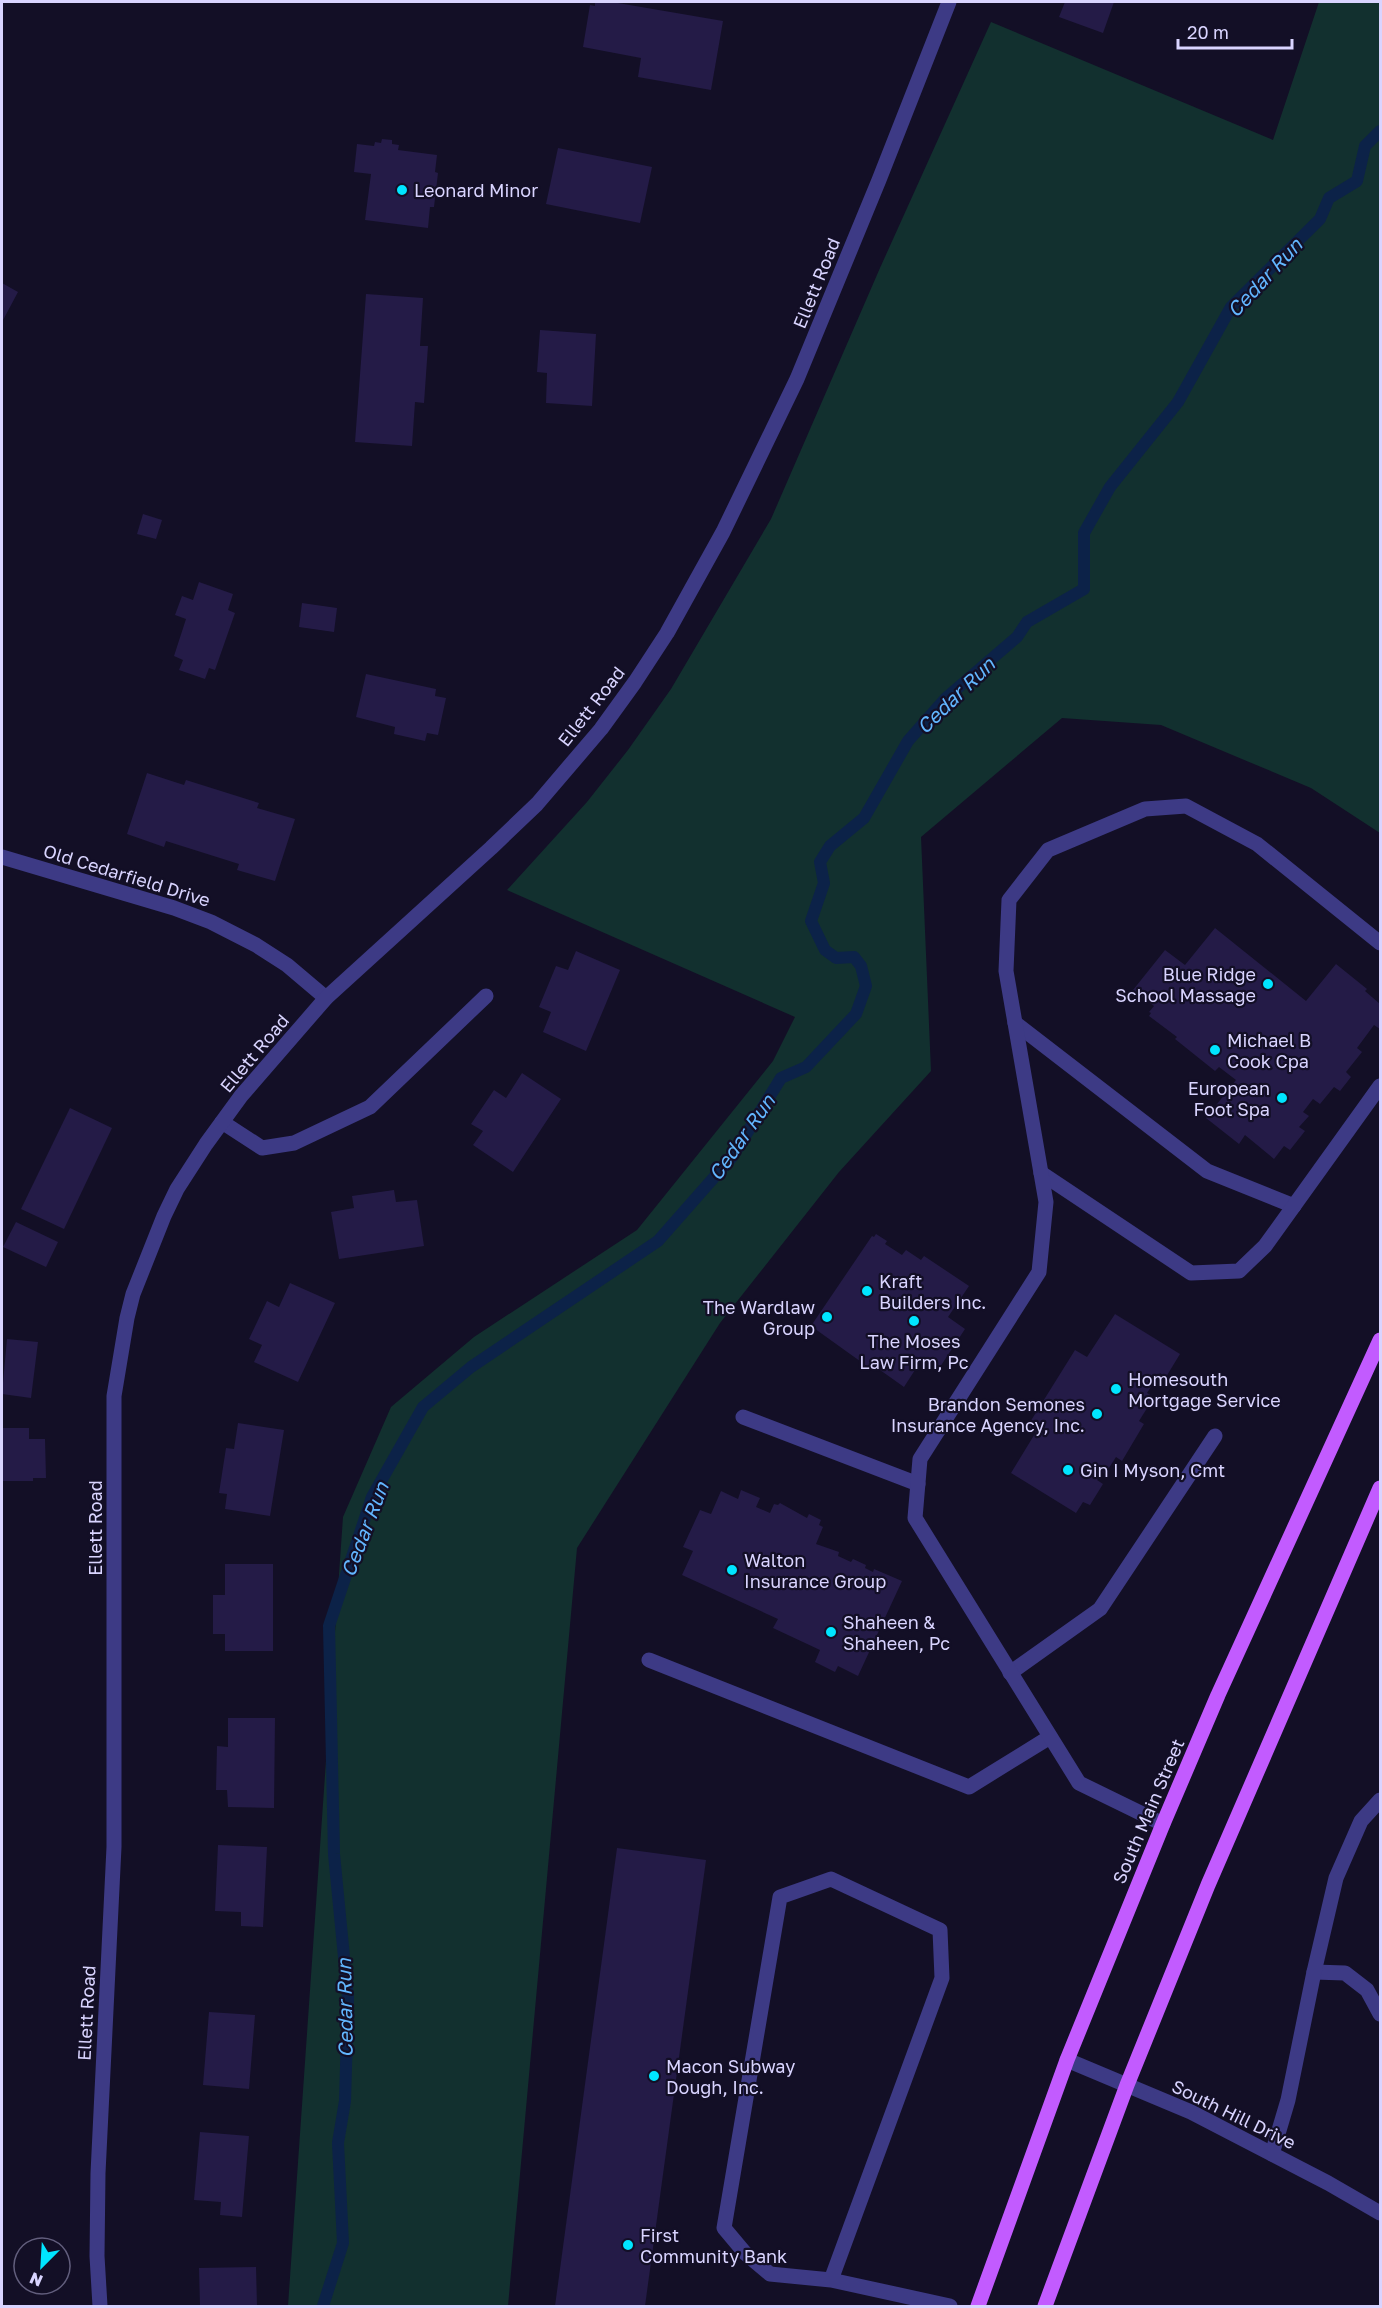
<svg xmlns="http://www.w3.org/2000/svg" width="1382" height="2308" font-family="'Golos Text',sans-serif">
	<style>
		.green { fill: #12302f }
		.lines { fill: none; stroke-linecap: round; stroke-linejoin: round }
		.stream { stroke: #0c2248; stroke-width: 12 }
		.building { fill: #241b47 }
		.service { stroke: #3d3a85; stroke-width: 15 }
		.minor { stroke: #3d3a85; stroke-width: 15 }
		.tertiary { stroke: #3d3a85; stroke-width: 15 }
		.primary { stroke: #c25bff; stroke-width: 15 }
		.poi-dot { fill: #00e5ff; stroke: #130f26; stroke-width: 2 }
		.labels { text-anchor: middle; dominant-baseline: central; stroke-width: 4.5; stroke-linejoin: round; paint-order: stroke }
		.poi-label { font-size: 18px; fill: #d9d4ff; stroke: #130f26; text-anchor: start }
		.street-label { font-size: 18px; fill: #d9d4ff; stroke: #130f26 }
		.water-label { font-size: 20px; font-style: italic; fill: #62b6ff; stroke: #130f26 }
	</style>
	<rect width="100%" height="100%" fill="#130f26"/>
	<!-- green -->
	<polygon class="green" points="1319,2 1380,2 1380,833 1311,788 1161,725 1062,718 921,837 931,1071 839,1172 720,1323 577,1548 508,2306 288,2306 343,1517 391,1407 474,1337 637,1230 773,1061 795,1017 507,890 587,802 628,750 671,689 771,519 880,268 991,22 1273,140"/>
	<g class="lines">
		<!-- stream -->
		<polyline class="stream" points="323,2306 343,2243 338,2143 345,2101 348,1998 334,1854 329,1626 372,1497 423,1407 471,1367 658,1241 732,1157 781,1078 806,1067 856,1014 866,986 861,966 854,957 836,958 825,950 811,921 824,883 820,862 830,846 864,818 908,741 946,698 1017,637 1027,622 1084,589 1084,533 1110,487 1178,402 1231,307 1320,219 1329,198 1357,181 1365,146 1380,131"/>
	</g>
	<!-- building -->
	<g class="building">
		<polygon points="595,2 612,2 723,21 711,90 638,77 641,58 583,47 590,5 595,6"/>
		<polygon points="1065,2 1114,2 1103,33 1059,17"/>
		<polygon points="382,139 392,140 392,144 399,145 398,150 437,155 435,172 438,173 434,207 430,207 428,228 365,220 371,174 354,172 357,144 374,146 375,142 381,143"/>
		<polygon points="558,148 652,167 640,223 546,204"/>
		<polygon points="2,283 18,292 2,322"/>
		<polygon points="366,294 423,298 420,346 428,346 424,403 415,402 412,446 355,442"/>
		<polygon points="540,330 596,334 592,406 546,403 547,373 537,372"/>
		<polygon points="143,514 162,520 156,539 137,534"/>
		<polygon points="199,582 233,594 228,610 235,613 215,670 209,668 205,679 179,670 183,660 174,656 186,619 175,615 182,596 193,600"/>
		<polygon points="302,603 337,608 334,632 299,627"/>
		<polygon points="366,674 436,689 435,696 446,698 438,735 427,733 425,741 394,734 395,727 356,717"/>
		<polygon points="147,773 184,785 186,780 259,803 257,808 295,819 275,881 237,870 239,864 166,841 164,847 127,834"/>
		<polygon points="1215,928 1306,1001 1336,964 1367,989 1365,991 1380,1004 1380,1029 1374,1025 1357,1048 1362,1052 1346,1072 1351,1077 1340,1091 1334,1087 1320,1104 1313,1099 1303,1112 1309,1116 1299,1127 1305,1131 1290,1150 1284,1146 1274,1159 1245,1135 1239,1144 1206,1118 1236,1080 1219,1067 1215,1071 1175,1039 1177,1037 1149,1016 1151,1013 1149,1012 1154,1006 1133,990 1165,950 1185,965"/>
		<polygon points="576,951 620,970 586,1051 543,1032 551,1012 539,1007 556,966 568,970"/>
		<polygon points="522,1073 561,1099 513,1172 473,1145 483,1131 471,1124 494,1090 506,1098"/>
		<polygon points="70,1108 112,1128 64,1229 21,1209"/>
		<polygon points="394,1190 396,1202 417,1200 424,1246 339,1259 331,1212 354,1208 352,1196"/>
		<polygon points="16,1222 58,1242 46,1267 3,1247"/>
		<polygon points="876,1234 887,1241 885,1244 902,1255 906,1250 921,1260 924,1256 969,1286 948,1317 965,1329 938,1370 922,1359 904,1387 873,1365 871,1369 811,1326 872,1236 874,1237"/>
		<polygon points="290,1283 335,1303 298,1382 254,1362 262,1345 249,1339 267,1301 279,1307"/>
		<polygon points="1115,1314 1180,1354 1166,1377 1160,1373 1147,1393 1154,1397 1139,1421 1144,1424 1122,1461 1116,1457 1105,1474 1102,1472 1097,1480 1103,1484 1090,1505 1083,1502 1076,1513 1011,1473 1036,1432 1027,1427 1075,1350 1087,1357"/>
		<polygon points="7,1339 38,1342 31,1398 2,1394"/>
		<polygon points="238,1423 284,1430 270,1516 225,1509 227,1494 219,1493 226,1448 234,1449"/>
		<polygon points="2,1428 29,1428 29,1439 45,1439 46,1478 33,1478 33,1481 2,1481"/>
		<polygon points="741,1490 760,1498 756,1507 770,1513 774,1504 778,1505 780,1503 807,1518 809,1514 821,1520 819,1525 823,1527 816,1544 839,1552 838,1556 851,1562 853,1559 866,1565 865,1568 873,1572 874,1569 902,1581 858,1676 838,1666 835,1672 815,1662 820,1650 773,1628 778,1619 682,1575 693,1551 683,1547 700,1510 711,1514 721,1491 738,1499"/>
		<polygon points="225,1564 273,1564 273,1651 225,1651 225,1634 213,1634 213,1595 225,1595"/>
		<polygon points="228,1718 275,1718 274,1808 228,1807 227,1790 216,1790 217,1746 228,1747"/>
		<polygon points="218,1845 267,1847 263,1927 241,1926 241,1912 215,1911"/>
		<polygon points="617,1848 706,1860 645,2306 555,2306"/>
		<polygon points="209,2012 255,2015 249,2089 203,2085"/>
		<polygon points="200,2132 249,2136 242,2217 220,2215 221,2202 194,2200"/>
		<polygon points="256,2267 257,2306 200,2306 199,2268"/>
	</g>
	<g class="lines">
		<!-- service -->
		<g class="service">
			<polyline points="1015,1023 1207,1171 1294,1206"/>
			<polyline points="222,1122 262,1148 294,1143 370,1107 486,996"/>
			<polyline points="1041,1173 1191,1273 1239,1271 1265,1246 1380,1086"/>
			<polyline points="743,1417 918,1484"/>
			<polyline points="649,1660 969,1787 1050,1737"/>
			<polyline points="1010,1673 1100,1609 1215,1436"/>
			<polyline points="1163,1824 1079,1783 915,1518 920,1459 1039,1272 1046,1202 1006,971 1009,900 1048,850 1145,809 1186,806 1257,844 1380,943"/>
			<polyline points="1314,1972 1345,1973 1367,1990 1380,2014"/>
			<polyline points="1272,2154 1288,2100 1314,1972 1336,1878 1361,1821 1380,1800"/>
			<polyline points="831,2280 942,1978 940,1930 831,1879 780,1897 724,2228 745,2253 770,2274 831,2280 950,2306"/>
		</g>
		<!-- minor -->
		<g class="minor">
			<polyline points="2,857 174,908 211,922 256,945 287,965 326,998"/>
			<polyline points="1067,2060 1191,2112 1328,2183 1380,2213"/>
		</g>
		<!-- tertiary -->
		<polyline class="tertiary" points="100,2306 97,2256 98,2173 114,1847 114,1396 127,1318 133,1294 164,1216 177,1189 206,1144 241,1096 326,998 491,848 537,804 601,729 635,682 667,633 723,532 797,379 879,180 949,2"/>
		<!-- primary -->
		<g class="primary">
			<polyline points="978,2306 1067,2060 1163,1824 1218,1695 1380,1340"/>
			<polyline points="1045,2306 1127,2085 1208,1885 1380,1488"/>
		</g>
	</g>
	<!-- markers -->
	<g class="poi-dot">
		<circle cx="402" cy="190" r="6"/>
		<circle cx="1268" cy="984" r="6"/>
		<circle cx="1215" cy="1050" r="6"/>
		<circle cx="1282" cy="1098" r="6"/>
		<circle cx="867" cy="1291" r="6"/>
		<circle cx="827" cy="1317" r="6"/>
		<circle cx="914" cy="1321" r="6"/>
		<circle cx="1116" cy="1389" r="6"/>
		<circle cx="1097" cy="1414" r="6"/>
		<circle cx="1068" cy="1470" r="6"/>
		<circle cx="732" cy="1570" r="6"/>
		<circle cx="831" cy="1632" r="6"/>
		<circle cx="654" cy="2076" r="6"/>
		<circle cx="628" cy="2245" r="6"/>
	</g>
	<g class="labels">
		<!-- poi labels -->
		<g class="poi-label">
			<text x="414" y="190">Leonard Minor</text>
			<text x="1256" y="974" text-anchor="end">Blue Ridge<tspan x="1256" dy="21">School Massage</tspan></text>
			<text x="1227" y="1040">Michael B<tspan x="1227" dy="21">Cook Cpa</tspan></text>
			<text x="1270" y="1088" text-anchor="end">European<tspan x="1270" dy="21">Foot Spa</tspan></text>
			<text x="879" y="1281">Kraft<tspan x="879" dy="21">Builders Inc.</tspan></text>
			<text x="815" y="1307" text-anchor="end">The Wardlaw<tspan x="815" dy="21">Group</tspan></text>
			<text x="914" y="1341" text-anchor="middle">The Moses<tspan x="914" dy="21">Law Firm, Pc</tspan></text>
			<text x="1128" y="1379">Homesouth<tspan x="1128" dy="21">Mortgage Service</tspan></text>
			<text x="1085" y="1404" text-anchor="end">Brandon Semones<tspan x="1085" dy="21">Insurance Agency, Inc.</tspan></text>
			<text x="1080" y="1470">Gin I Myson, Cmt</text>
			<text x="744" y="1560">Walton<tspan x="744" dy="21">Insurance Group</tspan></text>
			<text x="843" y="1622">Shaheen &amp;<tspan x="843" dy="21">Shaheen, Pc</tspan></text>
			<text x="666" y="2066">Macon Subway<tspan x="666" dy="21">Dough, Inc.</tspan></text>
			<text x="640" y="2235">First<tspan x="640" dy="21">Community Bank</tspan></text>
		</g>
		<!-- street labels -->
		<g class="street-label">
			<text transform="translate(816 283) rotate(-68)">Ellett Road</text>
			<text transform="translate(591 706) rotate(-52)">Ellett Road</text>
			<text transform="translate(127 875) rotate(17)">Old Cedarfield Drive</text>
			<text transform="translate(254 1053) rotate(-50)">Ellett Road</text>
			<text transform="translate(95 1528) rotate(-90)">Ellett Road</text>
			<text transform="translate(1148 1811) rotate(-67)">South Main Street</text>
			<text transform="translate(86 2013) rotate(-87)">Ellett Road</text>
			<text transform="translate(1234 2114) rotate(26)">South Hill Drive</text>
		</g>
		<!-- water labels -->
		<g class="water-label">
			<text transform="translate(1264 277) rotate(-47)">Cedar Run</text>
			<text transform="translate(955 695) rotate(-44)">Cedar Run</text>
			<text transform="translate(741 1137) rotate(-55)">Cedar Run</text>
			<text transform="translate(364 1529) rotate(-69)">Cedar Run</text>
			<text transform="translate(344 2008) rotate(-91)">Cedar Run</text>
		</g>
	</g>
	<!-- border -->
	<rect width="1382" height="2308" fill="none" stroke="#d9d4ff" stroke-width="6"/>
	<!-- north arrow -->
	<g transform="translate(42 2266) rotate(204)"><circle r="28" fill="#130f26" stroke="#625e7d" stroke-width="1.5"/>
	<path d="M0-4.5L10 22L0 15L-10 22Z" fill="#00e5ff"/>
	<text y="-9" font-size="16" font-weight="bold" text-anchor="middle" fill="#d9d4ff">N</text>
	</g>
	<!-- scale -->
	<path d="M1178 39v9h114v-9" fill="none" stroke="#d9d4ff" stroke-width="3"/>
	<text x="1187" y="39" font-size="18" fill="#d9d4ff" stroke="#130f26" stroke-width="4.5" paint-order="stroke">20 m</text>
</svg>
